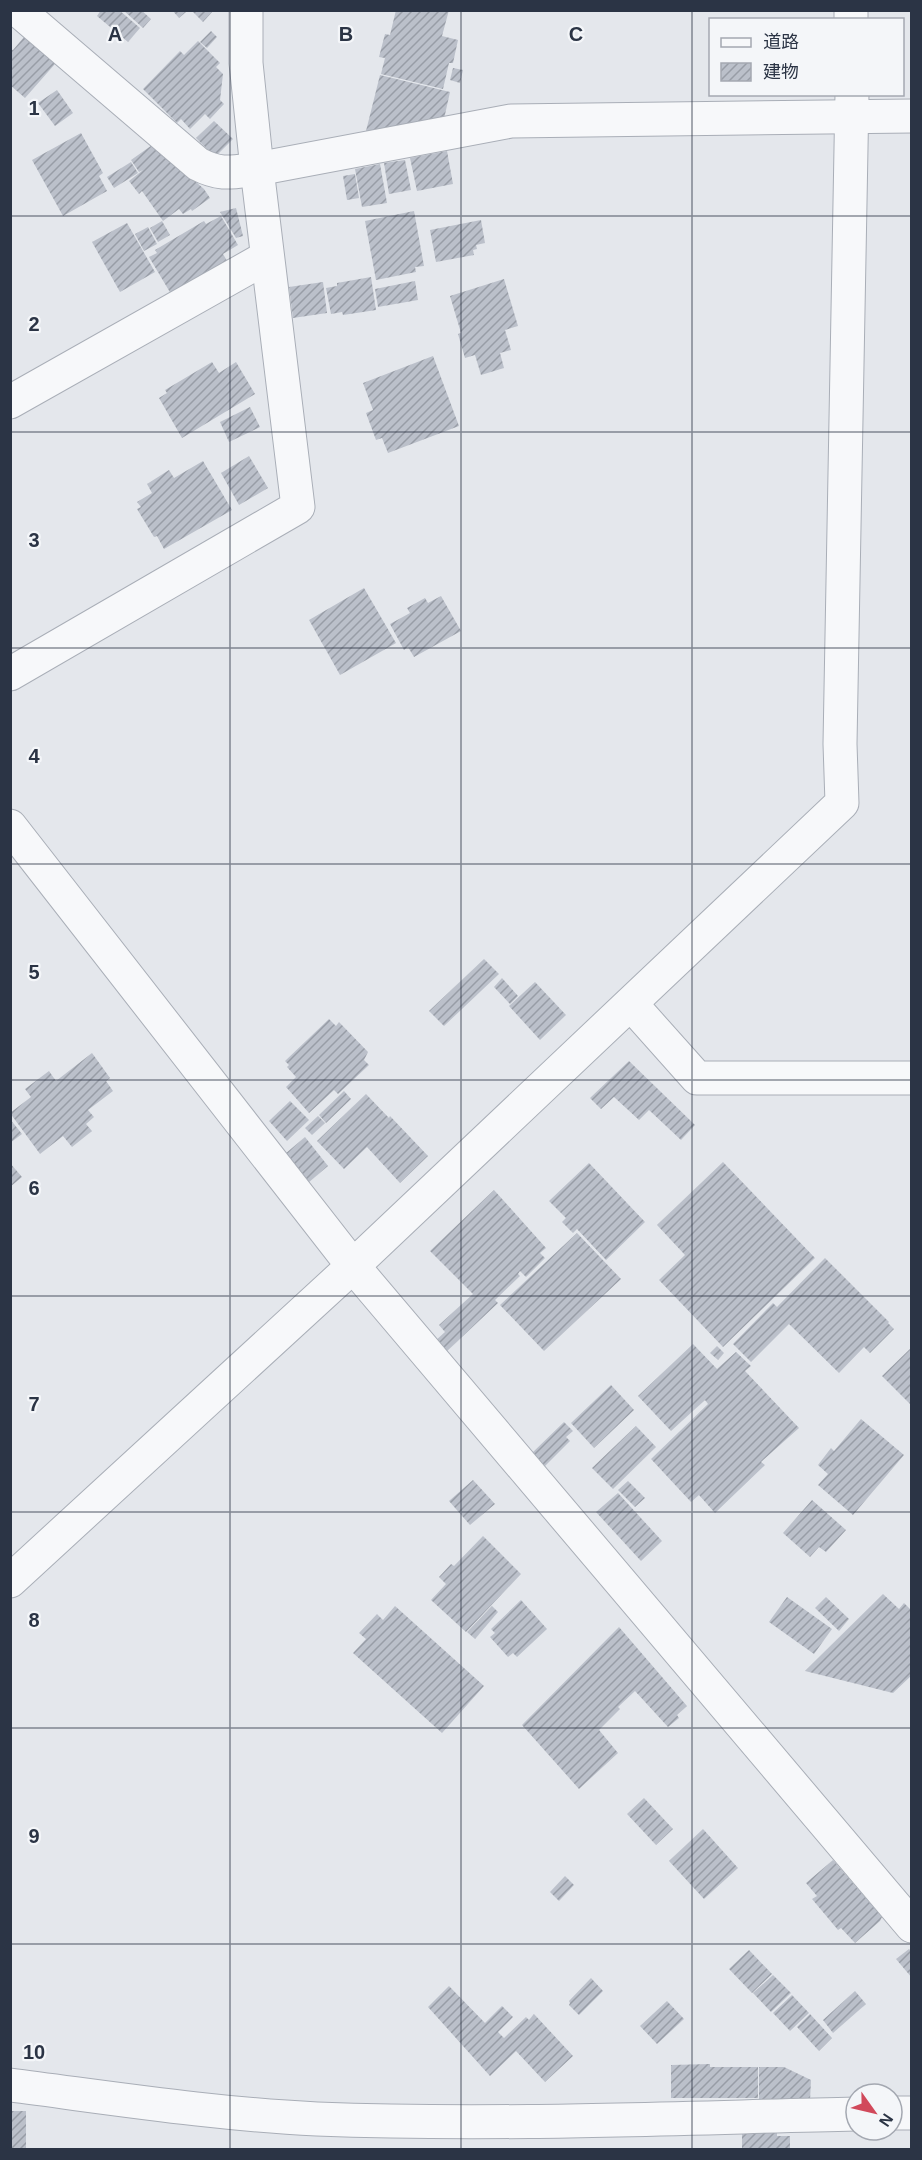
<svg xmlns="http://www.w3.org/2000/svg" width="922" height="2160" font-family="Helvetica,'Noto Sans JP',sans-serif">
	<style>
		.building { fill: url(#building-hatch) }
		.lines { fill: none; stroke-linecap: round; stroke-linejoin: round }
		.minor-casing { stroke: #a9aeb7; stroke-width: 35 }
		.minor { stroke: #f7f8fa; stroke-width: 33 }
		.grid { fill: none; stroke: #2b3445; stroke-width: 1.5; stroke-opacity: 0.55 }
		.grid-label { font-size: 20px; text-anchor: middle; font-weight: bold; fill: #2b3445; stroke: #f4f6f9; stroke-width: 4.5; stroke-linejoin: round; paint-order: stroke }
	</style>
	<defs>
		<pattern id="building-hatch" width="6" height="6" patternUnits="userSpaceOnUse" patternTransform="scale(1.5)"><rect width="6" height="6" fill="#bbc0ca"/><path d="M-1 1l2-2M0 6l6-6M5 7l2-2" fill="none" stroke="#989da6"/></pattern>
	</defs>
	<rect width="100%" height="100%" fill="#e4e7ec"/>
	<!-- building -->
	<g class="building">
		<polygon points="101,10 119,10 140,28 128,42 97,16"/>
		<polygon points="123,10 141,10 151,19 143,28"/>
		<polygon points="172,10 185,10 186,12 179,18"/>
		<polygon points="191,10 214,10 203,22"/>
		<polygon points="396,10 449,10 442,36 458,40 453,63 449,63 443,89 381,74 385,58 379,57 385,34 390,35"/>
		<polygon points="211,31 217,37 207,48 200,42"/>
		<polygon points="24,37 55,64 25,98 10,85 10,49 13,50"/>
		<polygon points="198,41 220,63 216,67 223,74 220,100 224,104 210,119 205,114 190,129 181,119 177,123 143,89 180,51 184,55"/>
		<polygon points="453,68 463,70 460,83 450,80"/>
		<polygon points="380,75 450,92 444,119 365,135"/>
		<polygon points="57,90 73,113 55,126 38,103"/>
		<polygon points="214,121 233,139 215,157 196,138"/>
		<polygon points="81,133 103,173 99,176 107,191 63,216 32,160"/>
		<polygon points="155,143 177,163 186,176 188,175 204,189 210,198 192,211 191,209 183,214 179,209 163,221 142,191 139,194 129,181 143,170 139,172 131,160"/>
		<polygon points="447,151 453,184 417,191 410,158"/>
		<polygon points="405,160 411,190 389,194 384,163"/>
		<polygon points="131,162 138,173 114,188 107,177"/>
		<polygon points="380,164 387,203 362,207 355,169"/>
		<polygon points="355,174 359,198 347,200 343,176"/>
		<polygon points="236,208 243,236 236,238 220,212"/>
		<polygon points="414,211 424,266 415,267 416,272 376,280 365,221"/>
		<polygon points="221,216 238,245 223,254 229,264 171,294 149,257 157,253 155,250 204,221 206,224"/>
		<polygon points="481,220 485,243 476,245 477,249 473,250 474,255 436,262 430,230"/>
		<polygon points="162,221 170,235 158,242 150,228"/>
		<polygon points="127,223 155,272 120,292 92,242"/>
		<polygon points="148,227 157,244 144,251 135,234"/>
		<polygon points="371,277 376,310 343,315 342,312 331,314 326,288 337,286 337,283"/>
		<polygon points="504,279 518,326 505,330 511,350 500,353 504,368 481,375 475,355 465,358 458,334 461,333 450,296"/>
		<polygon points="415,281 418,300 378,307 375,289"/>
		<polygon points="323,282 327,313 293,318 289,287"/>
		<polygon points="433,356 459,426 388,453 382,438 376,440 366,413 373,410 363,383"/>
		<polygon points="212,362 219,373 236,362 255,394 182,438 159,398 167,393 165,390"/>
		<polygon points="250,407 260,427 229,442 220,422"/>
		<polygon points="249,456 268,488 239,505 221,473"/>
		<polygon points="203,461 232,510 164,549 157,536 154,537 137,509 141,507 137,502 152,493 147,484 169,470 174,478"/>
		<polygon points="364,588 396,643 340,675 309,620"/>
		<polygon points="441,596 461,631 414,657 408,647 404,650 390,624 410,613 407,608 425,598 428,603"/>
		<polygon points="484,959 499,974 444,1026 429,1011"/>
		<polygon points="502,978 518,996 510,1004 494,987"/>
		<polygon points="535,982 566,1015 540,1040 509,1006"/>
		<polygon points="329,1019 336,1026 339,1022 368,1052 364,1060 369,1065 338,1094 334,1090 309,1113 286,1087 296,1077 287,1067 289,1065 285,1061"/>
		<polygon points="92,1053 110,1078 106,1081 113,1091 88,1110 94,1117 86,1124 92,1131 72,1147 63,1136 40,1154 10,1113 31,1097 25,1089 49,1071 56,1081"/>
		<polygon points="629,1061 695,1125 681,1140 649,1110 639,1120 614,1097 601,1109 590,1098"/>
		<polygon points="344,1091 351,1099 326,1123 319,1115"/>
		<polygon points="366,1094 389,1118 390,1116 428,1156 400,1183 367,1147 344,1169 317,1141"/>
		<polygon points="290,1101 309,1120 287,1141 269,1121"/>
		<polygon points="318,1116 325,1123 312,1135 305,1128"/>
		<polygon points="10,1119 22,1134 10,1143"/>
		<polygon points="305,1137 328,1166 308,1183 285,1154"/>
		<polygon points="723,1162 815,1258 723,1347 659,1280 685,1255 657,1225"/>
		<polygon points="10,1163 22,1177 10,1187"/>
		<polygon points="589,1163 645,1222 606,1260 577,1229 573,1233 562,1222 566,1218 549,1201"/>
		<polygon points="494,1190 546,1248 540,1253 545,1258 526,1277 520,1271 518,1274 520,1276 495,1300 498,1303 445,1353 434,1342 445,1332 439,1325 473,1294 430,1251"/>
		<polygon points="577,1233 621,1279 544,1351 500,1305"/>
		<polygon points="825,1258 889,1322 888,1323 894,1329 870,1353 864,1347 839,1373 789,1324 751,1362 733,1344 773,1303 777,1307"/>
		<polygon points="693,1344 717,1369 736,1352 751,1366 745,1371 799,1428 761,1462 765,1465 715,1513 699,1495 691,1502 651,1459 708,1404 705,1400 671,1431 638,1396"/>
		<polygon points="717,1346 724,1353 718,1360 710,1353"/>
		<polygon points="912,1347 912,1406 882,1376"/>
		<polygon points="611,1385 634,1410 594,1448 571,1423"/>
		<polygon points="861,1419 904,1455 853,1515 818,1485 828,1474 818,1465 831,1448 834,1451"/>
		<polygon points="564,1422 573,1431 566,1437 570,1441 545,1466 532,1453"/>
		<polygon points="636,1426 656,1447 613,1489 592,1468"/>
		<polygon points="473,1480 495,1504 470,1525 449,1501"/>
		<polygon points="628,1481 645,1498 635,1507 618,1490"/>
		<polygon points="618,1493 662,1541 641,1561 596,1512"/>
		<polygon points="812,1500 846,1530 826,1552 819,1547 810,1557 783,1533"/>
		<polygon points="483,1536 521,1574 466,1632 431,1600 446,1584 439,1577 451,1564 454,1566"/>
		<polygon points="883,1594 899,1609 904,1603 912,1611 912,1675 893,1693 805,1671"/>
		<polygon points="787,1597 832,1629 814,1654 769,1622"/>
		<polygon points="826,1597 849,1619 839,1631 815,1608"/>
		<polygon points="521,1600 547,1629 517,1657 513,1653 508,1657 490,1637 495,1633 491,1629"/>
		<polygon points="395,1606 484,1686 442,1733 353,1653 366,1639 359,1633 377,1614 383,1620"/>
		<polygon points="492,1606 498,1612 475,1639 467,1632"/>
		<polygon points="619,1627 687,1706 677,1715 679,1718 668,1727 635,1691 618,1707 620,1709 599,1730 618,1753 579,1789 522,1725"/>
		<polygon points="644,1798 673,1829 656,1845 627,1814"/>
		<polygon points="703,1829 738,1868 704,1899 669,1861"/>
		<polygon points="833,1860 882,1917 880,1921 855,1943 841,1928 838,1930 812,1899 817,1896 806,1883"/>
		<polygon points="565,1876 574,1885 559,1901 550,1892"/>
		<polygon points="909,1949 912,1952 912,1978 896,1959"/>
		<polygon points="749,1950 772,1974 752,1993 729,1969"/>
		<polygon points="773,1975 791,1993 771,2012 753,1993"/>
		<polygon points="591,1978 603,1991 579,2015 569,2005 570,2003 569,2001"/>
		<polygon points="449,1986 485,2023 502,2006 513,2017 498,2032 504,2038 526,2017 529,2020 534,2014 573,2056 545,2082 516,2051 490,2076 428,2007"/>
		<polygon points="855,1991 866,2004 833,2033 823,2020"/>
		<polygon points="792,1995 809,2013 790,2031 773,2013"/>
		<polygon points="667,2001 684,2019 657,2044 640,2026"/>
		<polygon points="810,2014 832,2038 819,2051 797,2027"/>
		<polygon points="710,2064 710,2067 758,2067 758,2098 671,2098 671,2065"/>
		<polygon points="759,2067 784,2067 811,2080 810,2101 759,2101"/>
		<rect x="10" y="2111" width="16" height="39"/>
		<polygon points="742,2131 777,2131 777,2136 790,2136 790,2150 742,2150"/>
	</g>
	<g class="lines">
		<defs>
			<g id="minor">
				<path d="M18 10 198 164C221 176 232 172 257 169L511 121 912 116"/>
				<polyline points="851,10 851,20"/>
				<polyline points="10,402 267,257"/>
				<polyline points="10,674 298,507 257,169 246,63 246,10"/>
				<polyline points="10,826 353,1266 912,1926"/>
				<polyline points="631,1004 697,1078 912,1078"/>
				<polyline points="10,1581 353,1266 842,803 840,744 852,94"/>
				<path d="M10 2085C112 2098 214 2114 317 2119 496 2126 676 2118 856 2114"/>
				<polyline points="892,2113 912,2113"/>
			</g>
		</defs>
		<!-- minor casing -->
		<use href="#minor" class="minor-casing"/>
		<!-- minor -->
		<use href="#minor" class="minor"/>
	</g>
	<!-- grid -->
	<path class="grid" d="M230 10V2150M461 10V2150M692 10V2150M10 216H912M10 432H912M10 648H912M10 864H912M10 1080H912M10 1296H912M10 1512H912M10 1728H912M10 1944H912"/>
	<g class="grid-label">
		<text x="115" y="41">A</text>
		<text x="346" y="41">B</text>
		<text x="576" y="41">C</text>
		<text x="34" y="115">1</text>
		<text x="34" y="331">2</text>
		<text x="34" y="547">3</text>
		<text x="34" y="763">4</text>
		<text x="34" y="979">5</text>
		<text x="34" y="1195">6</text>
		<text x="34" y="1411">7</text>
		<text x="34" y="1627">8</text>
		<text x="34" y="1843">9</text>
		<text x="34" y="2059">10</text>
	</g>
	<!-- border -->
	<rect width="922" height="2160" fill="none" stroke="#2b3445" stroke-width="24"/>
	<!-- legend -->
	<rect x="709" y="18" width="195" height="78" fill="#f4f6f9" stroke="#a4a8b1" stroke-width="1.5"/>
	<rect x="721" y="38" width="30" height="9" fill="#f7f8fa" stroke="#a4a8b1" stroke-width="1.5"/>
	<text x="763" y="48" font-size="18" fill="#2b3445">道路</text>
	<rect x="721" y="63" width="30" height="18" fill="url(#building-hatch)" stroke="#a4a8b1" stroke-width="1.5"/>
	<text x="763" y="78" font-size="18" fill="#2b3445">建物</text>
	<!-- north arrow -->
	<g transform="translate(874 2112) rotate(124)"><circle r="28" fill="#f4f6f9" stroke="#a4a8b1" stroke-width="1.5"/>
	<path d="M0-4.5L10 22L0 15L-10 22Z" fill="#d1495b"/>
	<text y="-9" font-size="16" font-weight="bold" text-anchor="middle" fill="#2b3445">N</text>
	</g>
</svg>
